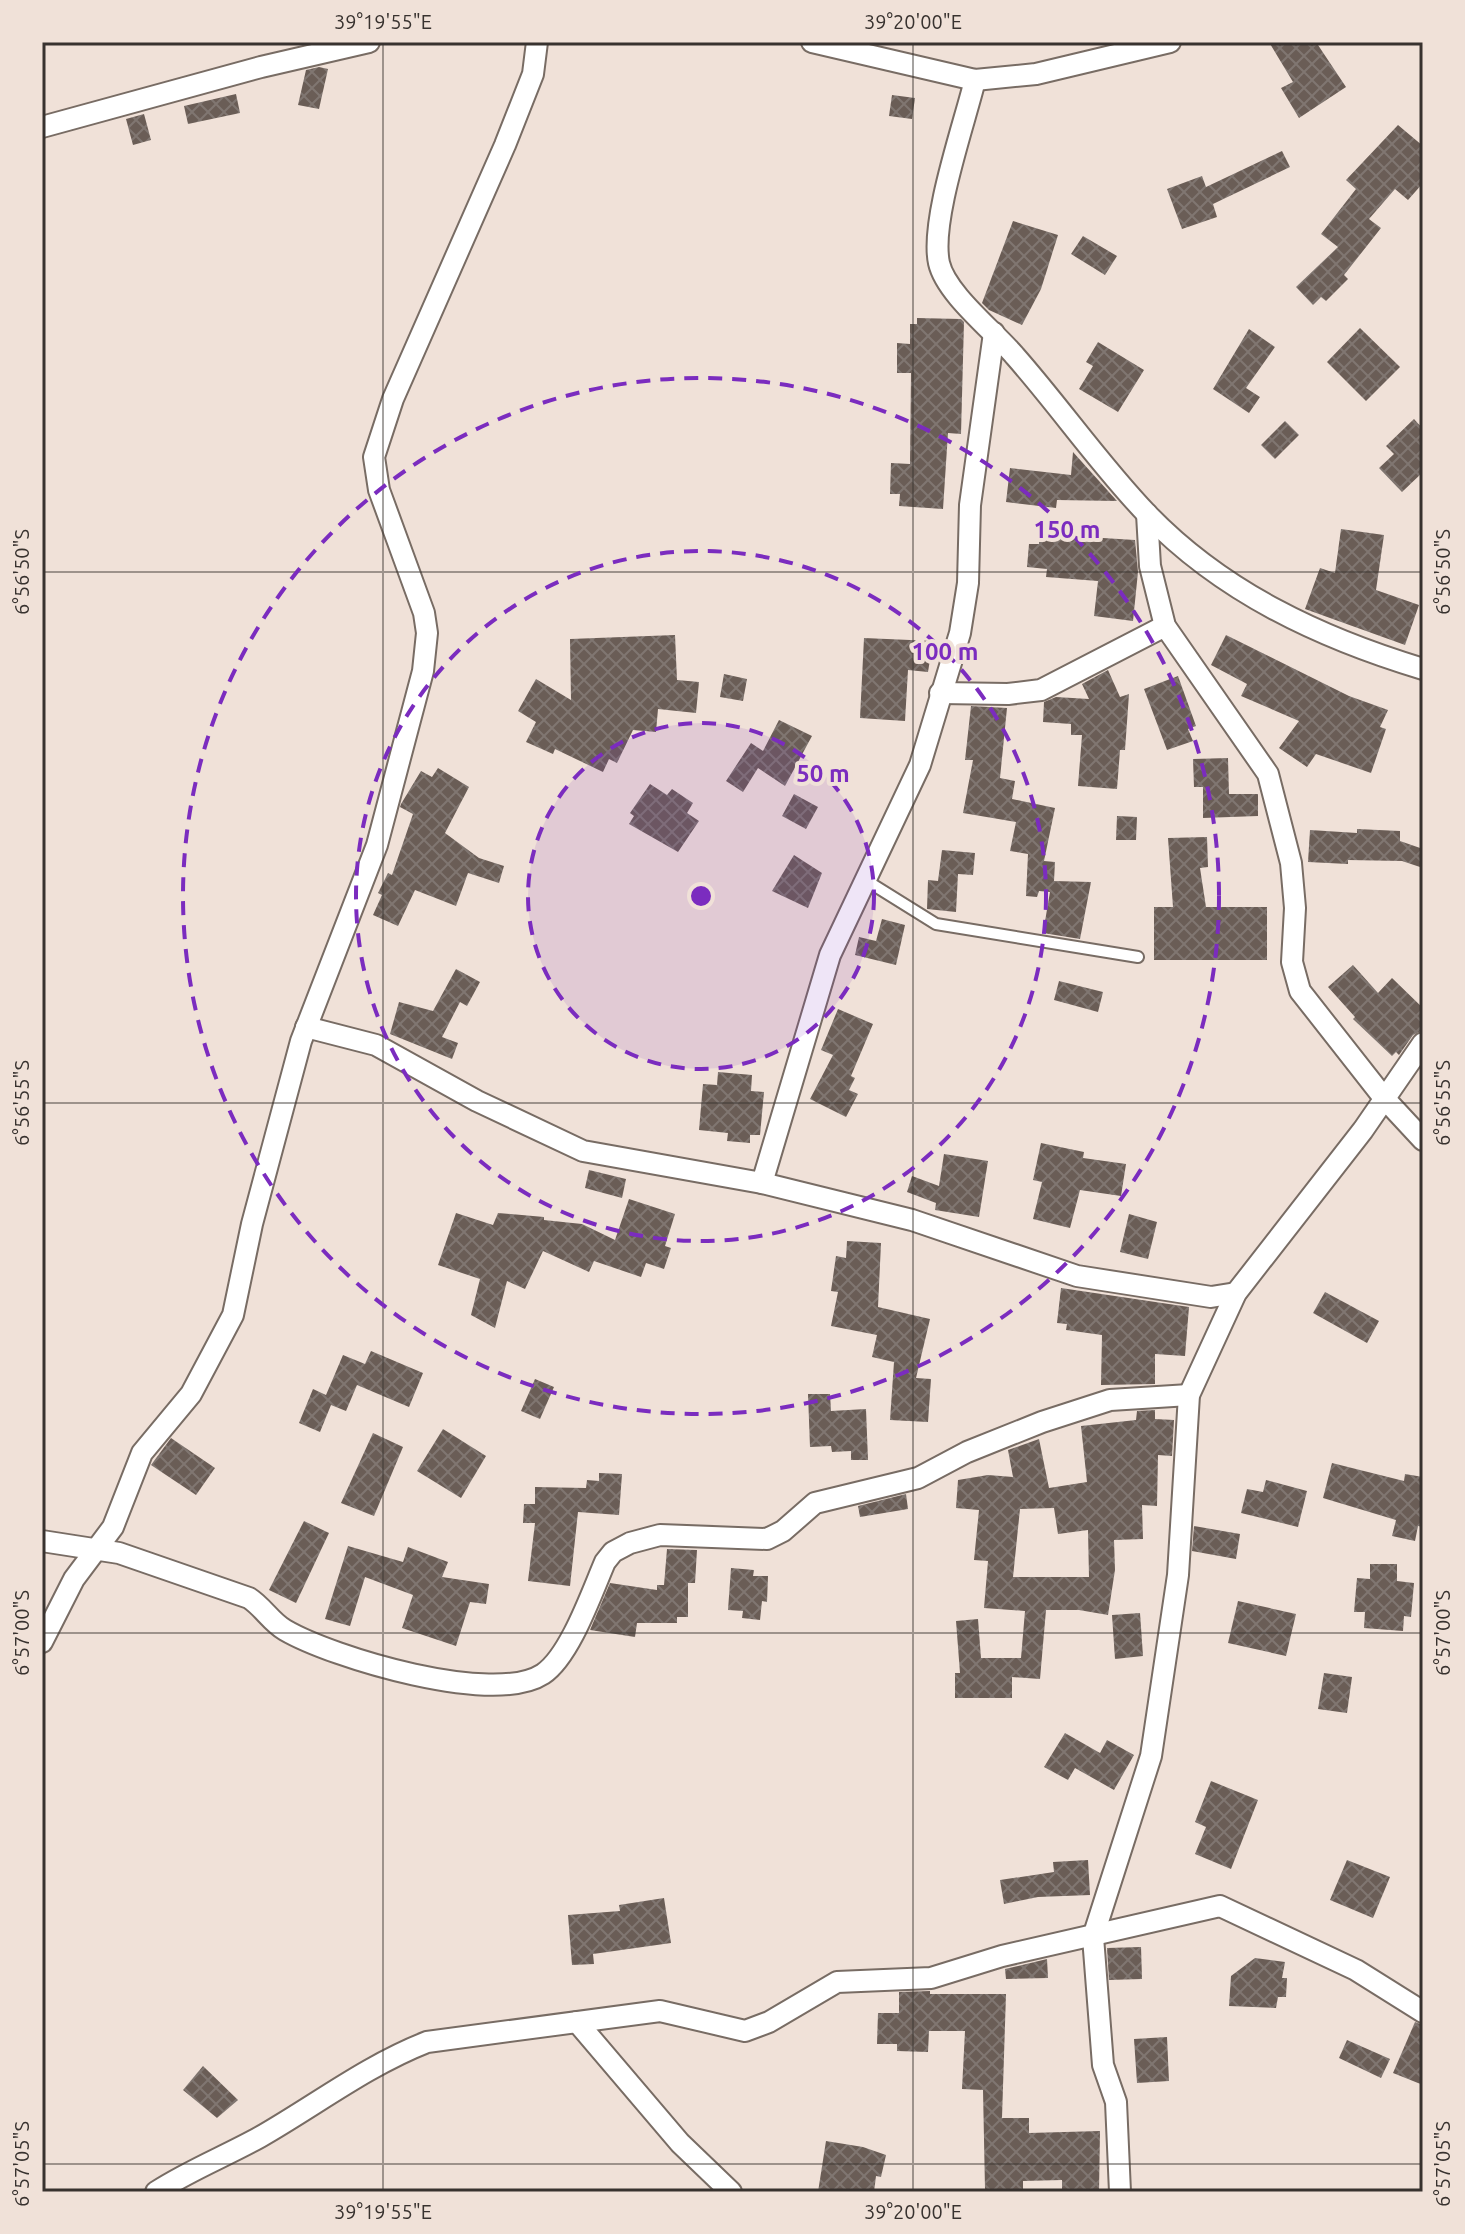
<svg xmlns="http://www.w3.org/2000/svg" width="1465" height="2234" font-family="Ubuntu,sans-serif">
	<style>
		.building { fill: url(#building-cross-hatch); fill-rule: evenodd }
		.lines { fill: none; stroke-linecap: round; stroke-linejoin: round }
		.service-casing { stroke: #786c64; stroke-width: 14 }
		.minor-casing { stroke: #786c64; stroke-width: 24 }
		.service { stroke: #fff; stroke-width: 10 }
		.minor { stroke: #fff; stroke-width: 20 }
		.ticks { fill: none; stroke: #38322f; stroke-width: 2; stroke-opacity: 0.45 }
		.ring { fill: none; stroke: #7b2cbf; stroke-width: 4; stroke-dasharray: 14 10 }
		.centre { fill: #7b2cbf; stroke: #f0e1d8; stroke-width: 4 }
		.ring-label { font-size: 24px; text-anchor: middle; font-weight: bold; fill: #7b2cbf; stroke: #f0e1d8; stroke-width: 8; stroke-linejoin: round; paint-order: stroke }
		.neatline { fill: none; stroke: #38322f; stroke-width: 3 }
		.ticks-label { font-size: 20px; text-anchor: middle; fill: #38322f }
	</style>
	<defs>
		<pattern id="building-cross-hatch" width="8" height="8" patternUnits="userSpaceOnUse" patternTransform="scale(2)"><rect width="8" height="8" fill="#6a5d56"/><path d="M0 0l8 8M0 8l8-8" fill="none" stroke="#807671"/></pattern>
	</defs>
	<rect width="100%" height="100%" fill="#f0e1d8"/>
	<!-- building -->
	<g class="building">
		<polygon points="1269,42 1316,42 1346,87 1299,118 1281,88 1293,82"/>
		<polygon points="319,67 328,69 319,109 298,105 306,70"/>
		<polygon points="236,94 240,113 188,124 184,106"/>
		<polygon points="892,95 915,98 912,119 889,116"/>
		<polygon points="144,114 151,140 133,145 126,119"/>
		<polygon points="1398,125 1423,146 1423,183 1408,200 1395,189 1369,219 1381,228 1344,275 1348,279 1326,301 1321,297 1313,305 1296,287 1338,247 1321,234 1356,189 1346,180"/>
		<polygon points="1282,151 1290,167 1213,204 1217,217 1182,229 1167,189 1202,176 1206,187"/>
		<polygon points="1013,221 1058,235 1041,289 1022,325 989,310 982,303"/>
		<polygon points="1083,236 1117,256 1105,275 1071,254"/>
		<polygon points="917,318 961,319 964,322 961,434 948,433 943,509 899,506 900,494 890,494 891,463 910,464 911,373 897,373 897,343 910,344 910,324 917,324"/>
		<polygon points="1360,328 1400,367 1366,401 1327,362"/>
		<polygon points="1249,329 1275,347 1246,388 1260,397 1249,413 1213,389"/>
		<polygon points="1098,342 1144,370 1118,412 1079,389 1093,366 1086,362"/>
		<polygon points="1414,419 1423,429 1423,472 1402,492 1379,468 1394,454 1386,446"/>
		<polygon points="1285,421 1299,435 1275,459 1261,445"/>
		<polygon points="1073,452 1117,501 1057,500 1056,508 1006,502 1010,468 1071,475"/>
		<polygon points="1341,529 1384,535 1376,590 1419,605 1405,645 1305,609 1320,568 1335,573"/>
		<polygon points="1039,534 1135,540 1138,572 1133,621 1094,616 1098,581 1046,577 1047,569 1027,567 1029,544 1039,544"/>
		<polygon points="675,635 677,680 699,682 696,713 658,709 656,732 633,730 617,763 609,759 603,772 555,749 553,754 526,742 536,722 518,711 536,679 571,700 570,639"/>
		<polygon points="1226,635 1349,696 1388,710 1380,727 1386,729 1371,773 1316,754 1307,767 1279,748 1299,721 1241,696 1247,684 1211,665"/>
		<polygon points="864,638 933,641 928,672 908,670 905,721 860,718"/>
		<polygon points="1108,670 1120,697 1129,694 1125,750 1120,750 1117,789 1078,786 1082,735 1071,735 1071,724 1043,722 1044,702 1056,697 1089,699 1082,684"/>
		<polygon points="724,674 747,679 743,701 720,697"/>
		<polygon points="1178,676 1196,726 1188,729 1193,741 1167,750 1144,689"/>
		<polygon points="971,706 1007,708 1000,778 1015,781 1012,799 1055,808 1044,861 1055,862 1054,881 1091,882 1080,939 1043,933 1050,892 1039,891 1037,897 1026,896 1028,854 1010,851 1016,822 963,813 973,760 965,760"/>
		<polygon points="779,720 812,736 785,786 758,768 743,792 726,781 751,743 763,751"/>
		<polygon points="1228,758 1229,794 1258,794 1258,816 1203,818 1203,787 1194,787 1193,759"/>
		<polygon points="438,768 469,787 445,833 479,858 504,866 499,883 468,873 456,906 415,890 398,926 373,915 382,895 378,893 388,873 392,875 413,814 400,807 401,804 421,771 432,777"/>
		<polygon points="650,784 667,795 672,789 693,803 687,813 699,821 678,852 629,824 634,816 630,813"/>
		<polygon points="794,794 818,807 806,829 782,816"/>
		<polygon points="1117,816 1137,817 1136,840 1116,840"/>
		<polygon points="1357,829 1400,831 1400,841 1423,849 1423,868 1402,861 1348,860 1348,864 1308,862 1310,830 1357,833"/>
		<polygon points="1207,837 1208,867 1200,868 1206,907 1267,907 1267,960 1154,960 1154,907 1173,907 1168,838"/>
		<polygon points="942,850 975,853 973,875 958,874 956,912 927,909 928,880 938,881"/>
		<polygon points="794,855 822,873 808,908 772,891"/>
		<polygon points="882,919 905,925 896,965 855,955 859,937 876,941"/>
		<polygon points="1353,965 1378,993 1392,978 1423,1008 1423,1030 1413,1035 1399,1055 1396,1052 1392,1056 1353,1019 1355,1017 1328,987"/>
		<polygon points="456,969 480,982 467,1006 460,1002 442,1037 458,1043 452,1059 390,1034 399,1002 433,1011"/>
		<polygon points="1059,981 1103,992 1098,1012 1054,1000"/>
		<polygon points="838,1009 873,1024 851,1076 855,1078 849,1090 858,1094 846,1117 810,1099 833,1055 821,1050"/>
		<polygon points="718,1072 752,1075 751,1091 764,1092 760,1135 750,1135 750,1143 727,1141 728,1133 699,1130 703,1084 717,1085"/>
		<polygon points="1041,1143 1084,1152 1083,1158 1126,1164 1121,1196 1080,1190 1070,1228 1033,1219 1042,1182 1033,1180"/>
		<polygon points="944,1154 988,1161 979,1217 935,1210 936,1203 907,1192 912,1176 939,1186"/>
		<polygon points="589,1170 626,1179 622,1198 585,1188"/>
		<polygon points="629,1199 675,1214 665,1246 671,1248 664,1269 646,1263 641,1277 594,1261 589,1272 543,1251 525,1289 507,1281 495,1328 471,1315 480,1279 438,1265 456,1213 493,1225 498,1213 544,1217 544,1220 582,1224 615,1240"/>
		<polygon points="1129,1214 1157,1222 1148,1259 1120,1252"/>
		<polygon points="847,1241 881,1243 878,1307 930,1319 916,1378 931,1379 928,1422 890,1420 894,1362 872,1357 877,1335 831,1326 838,1292 831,1291 836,1256 846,1258"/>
		<polygon points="1061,1288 1189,1307 1185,1356 1155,1354 1155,1384 1101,1385 1102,1335 1066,1330 1067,1324 1057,1323"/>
		<polygon points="1325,1292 1379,1321 1367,1343 1313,1313"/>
		<polygon points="371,1351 423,1373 409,1407 357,1385 346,1411 331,1405 320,1432 299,1423 313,1389 326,1395 343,1355 365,1364"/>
		<polygon points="535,1379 554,1387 540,1419 521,1411"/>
		<polygon points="808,1394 830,1394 831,1411 866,1409 868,1460 851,1460 851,1451 832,1452 831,1446 810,1447"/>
		<path d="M1155 1410V1419L1174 1420 1172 1456 1158 1455 1157 1506 1142 1505 1143 1539 1114 1540 1115 1570 1108 1615 1079 1610H1046L1040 1679 1012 1677V1698H955V1673H960L956 1621 978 1619 981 1658H1021L1025 1611 984 1608 988 1561 974 1560 979 1510 956 1508 958 1480 988 1475 1013 1477 1008 1450 1039 1439 1049 1488 1087 1482 1081 1426 1136 1420 1137 1411ZM1054 1508 1058 1534 1088 1530 1089 1577H1013L1020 1509Z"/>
		<polygon points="443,1429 486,1456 461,1498 417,1471"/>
		<polygon points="373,1433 403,1447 374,1516 341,1503"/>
		<polygon points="171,1438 215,1468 196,1495 151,1465"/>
		<polygon points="1332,1463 1404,1481 1405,1474 1423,1477 1423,1527 1418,1526 1415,1541 1392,1536 1396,1520 1323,1498"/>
		<polygon points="599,1473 622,1474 619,1515 578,1512 570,1586 528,1581 535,1523 523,1523 524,1504 535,1504 535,1487 586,1488 587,1480 599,1481"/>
		<polygon points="1266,1480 1307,1491 1298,1527 1241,1513 1247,1489 1263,1492"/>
		<polygon points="906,1494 908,1509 860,1517 858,1506"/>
		<polygon points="304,1521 329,1533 296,1603 269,1590"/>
		<polygon points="1194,1526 1240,1534 1236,1559 1192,1551"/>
		<polygon points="348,1546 403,1562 408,1547 448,1562 442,1577 489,1584 486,1604 470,1602 456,1646 402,1628 413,1595 365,1577 350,1626 325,1619"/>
		<polygon points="667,1549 697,1550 695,1583 688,1583 688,1617 677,1617 677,1623 637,1623 635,1637 590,1630 610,1583 657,1590 657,1585 664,1585"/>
		<polygon points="1370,1564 1397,1564 1397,1581 1414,1583 1411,1617 1404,1616 1403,1631 1364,1628 1365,1612 1354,1612 1357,1578 1370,1579"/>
		<polygon points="731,1568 754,1570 753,1576 768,1576 767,1602 762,1601 760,1620 742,1618 743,1611 728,1610"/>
		<polygon points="1238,1601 1296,1614 1286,1656 1228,1643"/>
		<polygon points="1140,1613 1143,1656 1115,1659 1112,1615"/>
		<polygon points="1324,1673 1352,1677 1347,1713 1318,1709"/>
		<polygon points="1065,1733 1100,1753 1107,1740 1134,1755 1114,1790 1075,1768 1068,1780 1044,1767"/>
		<polygon points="1211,1781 1258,1800 1231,1869 1195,1854 1206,1827 1195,1822"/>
		<polygon points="1088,1860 1090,1895 1038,1897 1004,1904 1000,1880 1054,1872 1053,1862"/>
		<polygon points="1347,1860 1390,1877 1373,1918 1330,1900"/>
		<polygon points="664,1898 671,1943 593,1954 594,1964 572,1965 568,1915 620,1911 619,1905"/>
		<polygon points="1141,1947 1142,1979 1109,1980 1107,1948"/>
		<polygon points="1255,1958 1285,1962 1282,1978 1287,1978 1286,1997 1278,1997 1276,2008 1229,2006 1231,1976"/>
		<polygon points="1047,1959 1048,1978 1006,1979 1005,1969"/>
		<polygon points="930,1991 930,1994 1006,1994 1002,2118 1029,2118 1029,2133 1100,2131 1099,2192 1062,2192 1062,2180 1023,2181 1023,2192 985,2189 983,2090 962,2089 965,2031 929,2031 928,2052 897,2051 897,2044 877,2044 878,2013 899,2013 899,1992"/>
		<polygon points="1415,2022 1423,2025 1423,2085 1393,2073"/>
		<polygon points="1167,2037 1169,2081 1137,2083 1134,2039"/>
		<polygon points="1347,2040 1390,2059 1381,2078 1339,2058"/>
		<polygon points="203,2066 238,2100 217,2118 183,2090"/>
		<polygon points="826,2141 863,2147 886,2155 881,2177 876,2176 874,2192 818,2192"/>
	</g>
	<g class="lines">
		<defs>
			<polyline id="service" points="867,881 936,924 1138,957"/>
			<g id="minor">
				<polyline points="812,42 975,80 1036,74 1170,42"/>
				<path d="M975 80C964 125 930 221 939 263 946 294 994 331 1015 356 1060 407 1100 465 1147 514 1222 592 1320 638 1423 669"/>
				<polyline points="42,127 261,67 369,42"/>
				<polyline points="1147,514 1150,566 1165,626 1268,774 1291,863 1295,908 1292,962 1300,991 1384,1098 1423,1140"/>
				<polyline points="940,693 1008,694 1041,690 1165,626"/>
				<polyline points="306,1027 376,1045 477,1101 583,1151 762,1183 912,1220 1077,1276 1211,1297 1236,1293"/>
				<polyline points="762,1183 830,955 920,765 960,633 968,583 970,505 994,333"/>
				<path d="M42 1541 119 1553 249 1598C263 1607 271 1622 285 1630 333 1658 494 1706 543 1674 570 1656 592 1592 605 1562L613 1552 630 1543 660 1535 767 1539 783 1531 815 1503 918 1478 967 1452 1042 1422 1110 1400 1189 1395"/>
				<polyline points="42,1642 74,1579 113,1527 142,1453 191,1394 233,1315 252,1224 301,1041 377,845 423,671 427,633 424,613 379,490 374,457 393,399 505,145 533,74 537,42"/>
				<polyline points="577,2022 680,2143 731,2192"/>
				<path d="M156 2192C190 2170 226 2156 260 2137 316 2105 366 2066 427 2042L660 2011 745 2031 769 2022 837 1982 931 1978 1002 1956 1220 1906 1356 1970 1423 2012"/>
				<polyline points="1120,2192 1116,2102 1103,2065 1093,1937 1151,1756 1178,1575 1189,1395 1236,1293 1363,1130 1423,1043"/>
			</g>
		</defs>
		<!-- service casing -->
		<use href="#service" class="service-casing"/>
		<!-- minor casing -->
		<use href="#minor" class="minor-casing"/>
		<!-- service -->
		<use href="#service" class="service"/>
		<!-- minor -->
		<use href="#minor" class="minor"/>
	</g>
	<!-- ticks -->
	<path class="ticks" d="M42 42H1423M383 42V2192M913 42V2192M42 572H1423M42 1103H1423M42 1633H1423M42 2164H1423"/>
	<!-- distance rings -->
	<circle cx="701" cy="896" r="173" fill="#7b2cbf" fill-opacity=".12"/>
	<g class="ring">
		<circle cx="701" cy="896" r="173"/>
		<circle cx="701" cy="896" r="345"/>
		<circle cx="701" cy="896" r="518"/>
	</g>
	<circle cx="701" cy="896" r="12" class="centre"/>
	<g class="ring-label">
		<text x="1067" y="538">150 m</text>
		<text x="945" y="660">100 m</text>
		<text x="823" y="782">50 m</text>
	</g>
	<!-- border -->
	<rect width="1465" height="2234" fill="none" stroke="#f0e1d8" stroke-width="88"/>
	<rect x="44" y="44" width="1377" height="2146" class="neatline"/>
	<g class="ticks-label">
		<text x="383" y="29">39°19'55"E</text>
		<text x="913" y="29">39°20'00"E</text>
		<text transform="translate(22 572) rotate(-90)" y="7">6°56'50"S</text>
		<text transform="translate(1443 572) rotate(-90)" y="7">6°56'50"S</text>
		<text transform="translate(22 1103) rotate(-90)" y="7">6°56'55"S</text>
		<text transform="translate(1443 1103) rotate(-90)" y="7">6°56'55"S</text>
		<text transform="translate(22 1633) rotate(-90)" y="7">6°57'00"S</text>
		<text transform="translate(1443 1633) rotate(-90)" y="7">6°57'00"S</text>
		<text transform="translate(22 2164) rotate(-90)" y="7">6°57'05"S</text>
		<text transform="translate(1443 2164) rotate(-90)" y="7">6°57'05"S</text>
		<text x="383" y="2219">39°19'55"E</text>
		<text x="913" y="2219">39°20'00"E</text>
	</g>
</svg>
